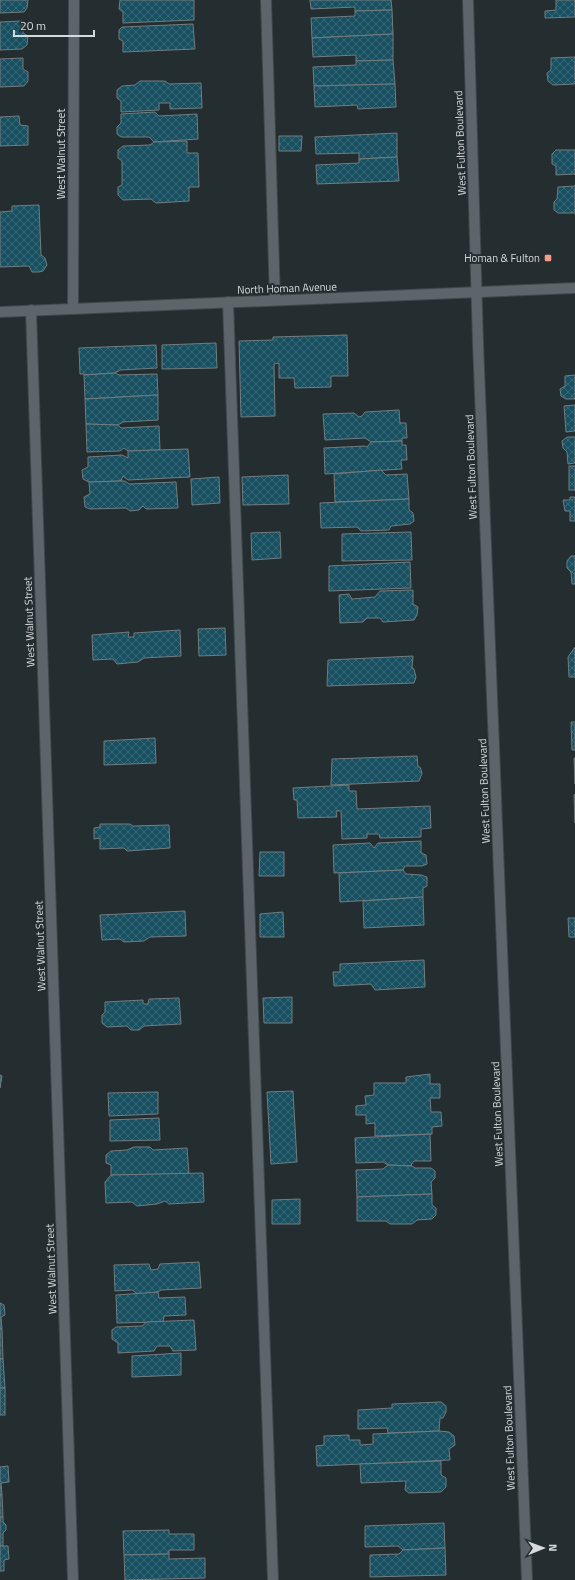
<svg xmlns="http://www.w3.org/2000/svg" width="575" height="1580" font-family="'Titillium Web',sans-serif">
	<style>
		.building { fill: url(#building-cross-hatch); stroke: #727c7f }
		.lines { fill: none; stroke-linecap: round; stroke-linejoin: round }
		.minor-casing { stroke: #41484b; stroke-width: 12 }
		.minor { stroke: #5c6569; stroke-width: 10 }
		.poi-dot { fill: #f49e88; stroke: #242d30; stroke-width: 1.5 }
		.labels { text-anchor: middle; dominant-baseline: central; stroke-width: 4; stroke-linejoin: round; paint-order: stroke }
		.street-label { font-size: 11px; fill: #d5dbdd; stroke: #242d30 }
		.poi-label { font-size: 11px; fill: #d5dbdd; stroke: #242d30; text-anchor: end }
	</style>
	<defs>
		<pattern id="building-cross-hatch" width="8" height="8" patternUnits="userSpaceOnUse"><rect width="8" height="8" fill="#185061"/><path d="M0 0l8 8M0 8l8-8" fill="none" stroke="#396977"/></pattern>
	</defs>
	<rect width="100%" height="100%" fill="#242d30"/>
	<!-- building -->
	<g class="building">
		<polygon points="0,0 28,0 27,8 24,12 0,13"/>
		<polygon points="120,0 194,0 194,20 123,23 123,12 119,9"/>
		<polygon points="310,0 391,0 392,10 355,11 355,7 311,9"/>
		<polygon points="556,0 575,0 575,17 545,18 545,11 556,10"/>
		<polygon points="392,10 393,34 312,38 311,18 355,16 355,11"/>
		<polygon points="22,21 23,33 28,36 27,45 22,49 0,50 0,22"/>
		<polygon points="193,24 195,49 123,52 123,41 119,39 119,30 122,27"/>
		<polygon points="393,34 393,60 356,61 356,55 313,57 312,38"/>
		<polygon points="575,57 575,84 553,85 548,81 547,73 551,70 551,58"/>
		<polygon points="23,58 23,69 28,72 28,81 24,86 0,87 0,59"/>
		<polygon points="393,60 395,84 314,86 313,67 356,65 356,61"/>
		<polygon points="140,81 165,81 169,84 201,83 202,108 170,109 170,103 159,103 159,110 121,112 121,101 117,98 117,90 122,86 135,85"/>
		<polygon points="395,84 396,107 358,109 357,105 315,107 314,86"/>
		<polygon points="155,112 159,116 197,114 198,139 154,142 149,137 121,137 117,134 117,127 121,123 121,114"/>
		<polygon points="19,116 20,125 28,126 28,145 0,146 0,117"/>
		<polygon points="397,133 397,157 359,159 359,153 316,154 315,137"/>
		<polygon points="279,136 302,136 301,151 279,151"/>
		<polygon points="187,141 187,153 198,153 199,187 189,187 189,201 156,203 151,199 123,200 118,195 118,187 122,185 122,161 118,158 118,150 123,146 150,145 154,142"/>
		<polygon points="556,150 575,150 575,174 556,175 556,166 552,164 552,154"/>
		<polygon points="397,157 399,181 317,184 316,165 359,163 359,159"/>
		<polygon points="575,186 575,213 558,213 554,210 554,202 557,199 558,187"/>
		<polygon points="39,205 41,255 45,258 47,265 43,271 39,272 32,272 29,266 0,267 0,212 12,211 12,206"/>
		<polygon points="347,335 348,376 331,376 331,387 295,388 294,378 279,378 279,363 274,364 275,416 241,417 239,341 273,340 273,337"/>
		<polygon points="216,343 217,368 162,369 162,345"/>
		<polygon points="156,345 157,368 120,370 115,373 84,375 84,374 80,374 79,348"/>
		<polygon points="115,373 119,375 157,374 158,395 85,399 84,375"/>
		<polygon points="575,375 575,399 566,399 561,396 560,389 565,386 565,376"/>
		<polygon points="158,395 158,420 123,422 118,425 86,424 85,399"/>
		<polygon points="575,405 575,431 566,432 564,406"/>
		<polygon points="399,410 400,423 406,423 407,438 402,438 402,441 371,442 365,438 325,440 323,414 354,413 359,417 362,416 365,412"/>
		<polygon points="86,424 118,425 121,428 159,426 160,450 128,451 124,448 120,451 87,452"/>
		<polygon points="567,437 575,437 575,463 568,464 567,452 563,448 562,441"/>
		<polygon points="402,441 402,445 406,445 407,460 401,460 402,469 325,474 324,448 365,446 367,447 371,442"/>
		<polygon points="188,449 190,477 128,480 123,476 121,481 89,482 83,479 82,470 88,467 88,457 122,455 128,458 128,451"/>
		<rect x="569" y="466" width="6" height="24"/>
		<polygon points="381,470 386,475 407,474 409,499 335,502 334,474"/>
		<polygon points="288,475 289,504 243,505 242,477"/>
		<polygon points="219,477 220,503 192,505 191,479"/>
		<polygon points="121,481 125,481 129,484 176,482 178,508 146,509 143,506 139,510 130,511 126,508 90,509 85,507 84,497 90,494 89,482"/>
		<polygon points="570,497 575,497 575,521 570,521 570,511 565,511 563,500 570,500"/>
		<polygon points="409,499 409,510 413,513 414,521 410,524 391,526 389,530 361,531 357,527 321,528 320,503"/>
		<polygon points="280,532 281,558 252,560 251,533"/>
		<polygon points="411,532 412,560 342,561 342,534"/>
		<polygon points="571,556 575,556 575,584 572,584 571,572 567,568 567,561"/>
		<polygon points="410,562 411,588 329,591 329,566"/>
		<polygon points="413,590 413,604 418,607 417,615 414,620 383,622 380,618 367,618 363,622 340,623 339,595 349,594 352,599 375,597 380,591"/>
		<polygon points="225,628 226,655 199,656 198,629"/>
		<polygon points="180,630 181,656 144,658 138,662 117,664 113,659 93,660 92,635 129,632 128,637 134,637 134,633"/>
		<polygon points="575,647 575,677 569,677 568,657"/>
		<polygon points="413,656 412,668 414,669 416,677 414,683 327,686 328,660"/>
		<polygon points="571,722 575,722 575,750 572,750"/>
		<polygon points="155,738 156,763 104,765 104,741"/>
		<polygon points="417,756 418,767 420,767 422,773 419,781 331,785 332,759"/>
		<polygon points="574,758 575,758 575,784"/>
		<polygon points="349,785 349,791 356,791 357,809 430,806 431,828 421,829 421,837 380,838 379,834 367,834 367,838 342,839 341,811 336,811 337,817 298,818 297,800 294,800 293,788"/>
		<polygon points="575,794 575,823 574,795"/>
		<polygon points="100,824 130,824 133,826 169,825 170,848 127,851 124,848 100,849 100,838 94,839 94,828 100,827"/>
		<polygon points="421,841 421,853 426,855 427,864 422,866 405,866 403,870 334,873 333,845 370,843 374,848 378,843"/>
		<polygon points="260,852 284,852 284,876 259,876"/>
		<polygon points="403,870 406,874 421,875 427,877 427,886 423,888 423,897 340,902 339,873"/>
		<polygon points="423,897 424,925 364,928 363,901"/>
		<polygon points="185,911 186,936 150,937 144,941 124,942 120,939 102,940 100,915"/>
		<polygon points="283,912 284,937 260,937 260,914"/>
		<polygon points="568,918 575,918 575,937 569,937"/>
		<polygon points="424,960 425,987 375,990 371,984 334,986 333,972 340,972 340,964"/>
		<polygon points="292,997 292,1023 264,1023 263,998"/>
		<polygon points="179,998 181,1024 144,1026 139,1030 131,1030 127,1026 107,1027 102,1023 102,1015 105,1012 105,1002 143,1000 143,1004 148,1004 149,999"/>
		<polygon points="430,1074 430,1084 440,1084 440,1098 430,1098 431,1112 441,1112 442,1126 432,1127 432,1134 375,1136 375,1123 366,1124 366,1115 356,1115 356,1106 366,1105 365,1096 374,1095 374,1083 406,1083 406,1077"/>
		<polygon points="0,1075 2,1076 0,1088"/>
		<polygon points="293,1091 297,1162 271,1164 267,1092"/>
		<polygon points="158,1092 158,1114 109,1116 108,1093"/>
		<polygon points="159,1118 160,1140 110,1141 110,1120"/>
		<polygon points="431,1134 430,1135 431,1161 414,1161 411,1165 412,1166 388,1165 383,1162 356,1163 355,1138"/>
		<polygon points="134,1147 150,1147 153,1150 187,1148 189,1174 111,1175 111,1165 106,1163 106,1155 111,1151 127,1150"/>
		<polygon points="388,1165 412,1166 415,1168 431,1168 435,1171 435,1178 431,1182 432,1194 357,1197 356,1170 383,1169"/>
		<polygon points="203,1173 204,1202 169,1204 165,1201 157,1204 137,1206 132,1202 106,1203 105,1182 111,1175"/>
		<polygon points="432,1194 432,1205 436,1208 436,1215 432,1219 417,1220 412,1224 390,1224 386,1221 357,1221 357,1197"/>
		<polygon points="300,1199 300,1224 272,1224 272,1200"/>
		<polygon points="199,1262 201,1288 161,1290 158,1292 138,1294 132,1290 115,1291 114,1265 149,1264 151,1270 158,1269 160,1264"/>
		<polygon points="158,1292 159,1298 185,1297 186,1315 164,1316 163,1322 117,1323 116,1295"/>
		<polygon points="0,1303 4,1305 5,1315 1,1317 2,1329 0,1329"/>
		<polygon points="194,1320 196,1350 173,1351 170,1346 157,1346 154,1351 118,1353 118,1343 112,1339 112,1330 116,1327 142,1326 147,1322"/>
		<polygon points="0,1329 2,1329 3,1359 0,1359"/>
		<polygon points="181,1353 181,1375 132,1377 132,1356"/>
		<polygon points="0,1359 3,1359 5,1388 0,1388"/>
		<rect x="0" y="1388" width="5" height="27"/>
		<polygon points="441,1402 446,1406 446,1412 443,1418 440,1418 439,1431 388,1433 387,1428 358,1429 358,1410 392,1408 392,1404"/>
		<polygon points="439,1431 449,1432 454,1436 455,1445 449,1449 450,1460 317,1466 316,1446 324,1445 324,1436 349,1435 349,1440 360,1440 360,1445 373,1444 373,1434"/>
		<polygon points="441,1461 441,1475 446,1478 446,1487 441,1492 409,1493 405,1490 406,1481 361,1483 360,1464"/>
		<polygon points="8,1466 9,1482 1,1483 2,1495 0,1495 0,1467"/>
		<polygon points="0,1495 2,1495 3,1517 0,1517"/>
		<polygon points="0,1517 3,1517 3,1522 6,1525 6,1530 3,1533 3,1546 0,1546"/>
		<polygon points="444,1523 445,1548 403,1550 398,1546 365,1547 365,1526"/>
		<polygon points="169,1530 169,1534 194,1534 194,1550 169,1550 169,1554 124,1555 123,1531"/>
		<polygon points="0,1546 8,1546 9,1559 4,1560 4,1571 0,1571"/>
		<polygon points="445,1548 446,1575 370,1577 370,1555 399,1554 403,1550"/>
		<polygon points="169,1554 169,1559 205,1558 205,1578 125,1580 124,1555"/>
	</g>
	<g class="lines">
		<defs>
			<g id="minor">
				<polyline points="266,0 275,300"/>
				<polyline points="468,0 478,343 527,1580"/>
				<polyline points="228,302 273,1580"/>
				<polyline points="73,309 74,0"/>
				<polyline points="31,310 73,1580"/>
				<polyline points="0,312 575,288"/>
			</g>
		</defs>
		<!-- minor casing -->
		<use href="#minor" class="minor-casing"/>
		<!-- minor -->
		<use href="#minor" class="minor"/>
	</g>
	<!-- markers -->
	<rect class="poi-dot" x="544" y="254" width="8" height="8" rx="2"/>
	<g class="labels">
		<!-- street labels -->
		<g class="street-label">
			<text transform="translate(460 143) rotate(-92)">West Fulton Boulevard</text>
			<text transform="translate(61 154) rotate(-90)">West Walnut Street</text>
			<text transform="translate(287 288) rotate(-2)">North Homan Avenue</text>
			<text transform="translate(471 467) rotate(-92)">West Fulton Boulevard</text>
			<text transform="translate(29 622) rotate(-92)">West Walnut Street</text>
			<text transform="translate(484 791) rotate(-92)">West Fulton Boulevard</text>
			<text transform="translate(40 946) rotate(-92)">West Walnut Street</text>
			<text transform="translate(497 1114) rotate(-92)">West Fulton Boulevard</text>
			<text transform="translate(51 1269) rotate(-92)">West Walnut Street</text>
			<text transform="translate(509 1438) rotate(-92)">West Fulton Boulevard</text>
		</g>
		<!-- poi labels -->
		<g class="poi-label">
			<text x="540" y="258">Homan &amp; Fulton</text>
		</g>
	</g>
	<!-- north arrow -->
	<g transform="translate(543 1548) rotate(89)" stroke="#242d30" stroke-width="3" paint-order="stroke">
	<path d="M0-3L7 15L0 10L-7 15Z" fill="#d5dbdd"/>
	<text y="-6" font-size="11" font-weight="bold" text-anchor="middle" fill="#d5dbdd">N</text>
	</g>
	<!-- scale -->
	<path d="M14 30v6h80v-6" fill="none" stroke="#d5dbdd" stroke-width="2"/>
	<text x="20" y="30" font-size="12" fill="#d5dbdd" stroke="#242d30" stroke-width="3" paint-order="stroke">20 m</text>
</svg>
